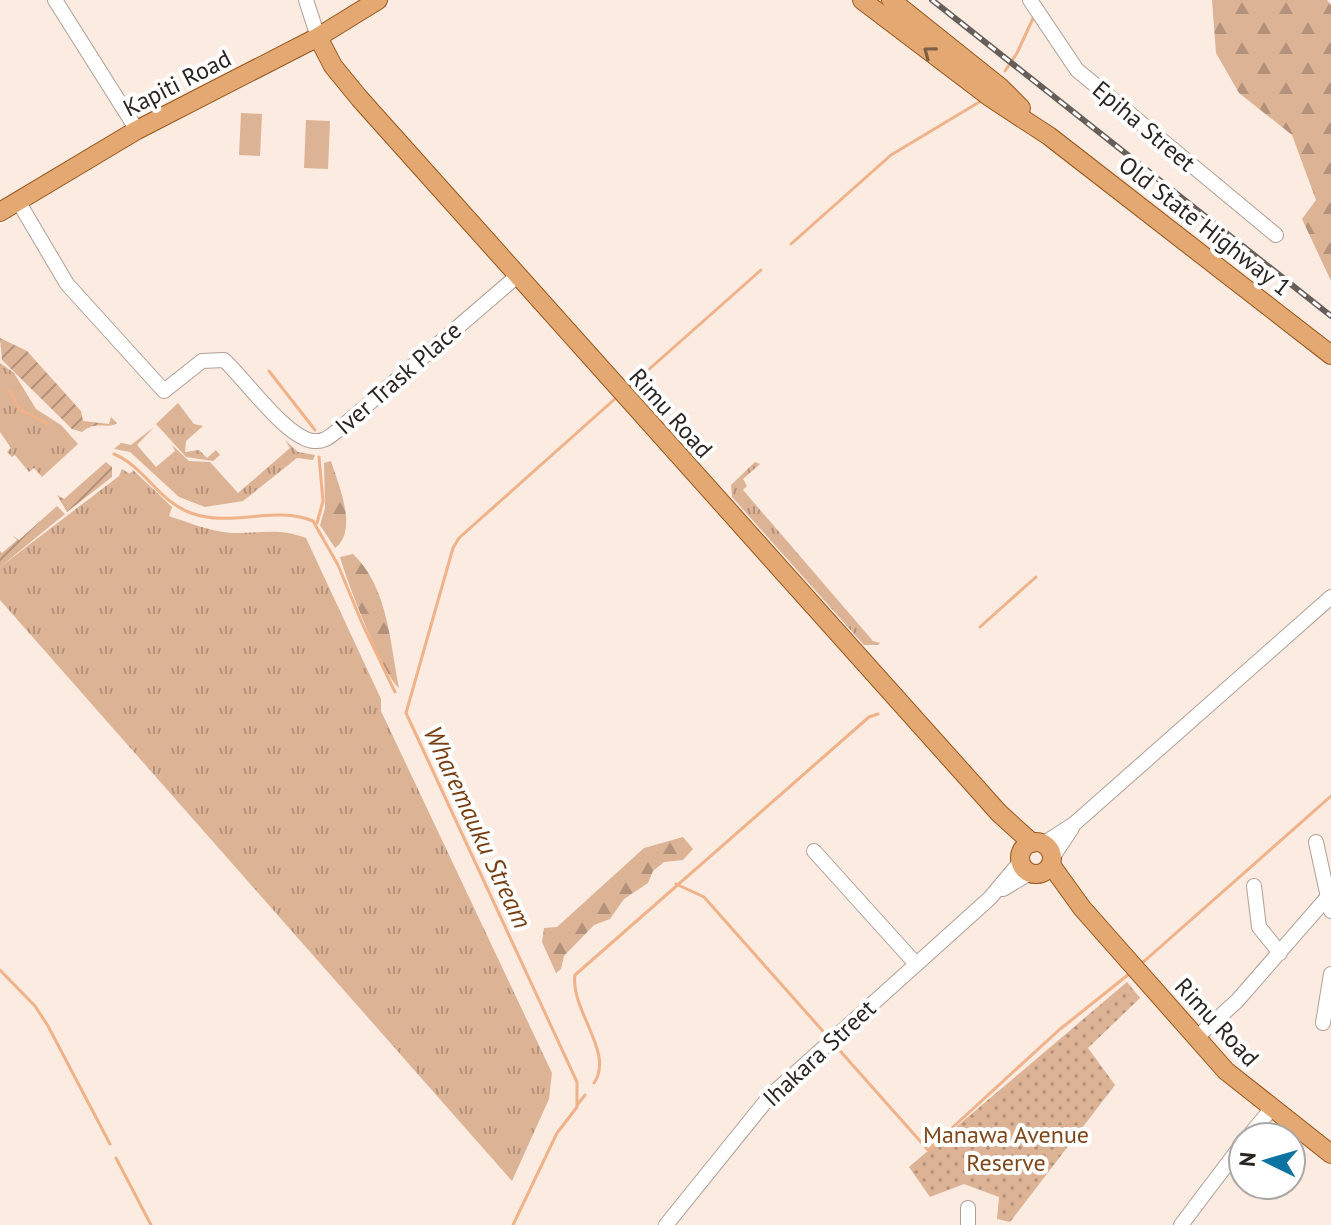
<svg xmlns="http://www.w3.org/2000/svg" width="1331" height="1225" font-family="'PT Sans',sans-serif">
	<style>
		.grass { fill: url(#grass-tufts) }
		.forest { fill: url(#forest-firs) }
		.park { fill: url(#park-dots) }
		.garden { fill: url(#garden-furrows) }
		.pitch { fill: #ddb396 }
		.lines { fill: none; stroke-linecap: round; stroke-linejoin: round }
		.stream { stroke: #f0b289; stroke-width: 3 }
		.minor-casing { stroke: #afa097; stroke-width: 16 }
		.major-casing { stroke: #975519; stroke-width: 20 }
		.minor { stroke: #fff; stroke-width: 14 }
		.major { stroke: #e4a972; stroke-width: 18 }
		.rail-casing { stroke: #665e58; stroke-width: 6 }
		.rail { stroke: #fff; stroke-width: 3; stroke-dasharray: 9; stroke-linecap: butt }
		.oneway { stroke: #7e6045 }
		.labels { text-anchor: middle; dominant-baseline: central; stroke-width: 8; stroke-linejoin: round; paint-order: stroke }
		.street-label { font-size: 24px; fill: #2a2521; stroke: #fff }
		.park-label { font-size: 24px; fill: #7f471a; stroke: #fff }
		.water-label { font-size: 26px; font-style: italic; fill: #773f11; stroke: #fff }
	</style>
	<defs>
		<pattern id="grass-tufts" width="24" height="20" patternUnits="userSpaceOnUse" patternTransform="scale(2)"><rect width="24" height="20" fill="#ddb396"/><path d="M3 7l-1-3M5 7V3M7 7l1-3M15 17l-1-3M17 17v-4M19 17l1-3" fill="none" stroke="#b3917a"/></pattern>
		<pattern id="forest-firs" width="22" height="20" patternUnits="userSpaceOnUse" patternTransform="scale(2)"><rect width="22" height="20" fill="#ddb396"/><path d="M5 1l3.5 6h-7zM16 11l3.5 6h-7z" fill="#b3917a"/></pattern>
		<pattern id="park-dots" width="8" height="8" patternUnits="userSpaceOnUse" patternTransform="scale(2)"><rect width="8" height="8" fill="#ddb396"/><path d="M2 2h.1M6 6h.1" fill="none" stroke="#b3917a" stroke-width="1.8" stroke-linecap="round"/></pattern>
		<pattern id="garden-furrows" width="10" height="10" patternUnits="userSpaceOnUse" patternTransform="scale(2)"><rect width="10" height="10" fill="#ddb396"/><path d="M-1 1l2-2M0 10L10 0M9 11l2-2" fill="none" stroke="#b3917a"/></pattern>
	</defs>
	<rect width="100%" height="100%" fill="#fbebe1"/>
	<!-- grass -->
	<g class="grass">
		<polygon points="0,363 14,373 36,409 61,425 78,444 42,477 34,468 29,472 15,455 12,457 7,452 11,448 0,432"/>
		<polygon points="178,403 194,424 203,426 186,441 185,452 199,450 207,458 216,450 220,455 213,461 186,457 156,424"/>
		<polygon points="154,427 137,445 156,467 175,451 172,445 189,461 210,462 238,493 290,448 285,440 298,452 315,455 313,460 297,458 243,501 205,507 179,497 130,452 114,449 121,443 131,445"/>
		<polygon points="755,462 760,464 743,479 747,486 743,490 873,641 880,643 878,645 864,645 732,497 731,485"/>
		<path d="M122 469 130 474 133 470 172 507 169 516C190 523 209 531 231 533 260 534 277 527 306 538L381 699V711L552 1073 549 1099 512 1181 0 600V567L119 476Z"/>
	</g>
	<!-- forest -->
	<g class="forest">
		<polygon points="1212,0 1327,0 1331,5 1331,281 1302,219 1316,200 1292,135 1239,93 1216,53"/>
		<path d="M331 461C338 484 359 530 335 548L320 525 325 508 324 463Z"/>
		<path d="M353 554C388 587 390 643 399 688 383 675 347 582 340 557Z"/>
		<polygon points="683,837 693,849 683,860 664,862 653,871 648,883 624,899 610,919 594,925 564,956 561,969 556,973 542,942 544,928 557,927 644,848"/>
	</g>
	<!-- park -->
	<polygon class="park" points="1127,982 1140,998 1088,1048 1115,1085 1010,1222 997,1219 999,1197 964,1184 930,1197 909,1167"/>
	<!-- garden -->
	<g class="garden">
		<path d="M0 338 27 351 81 411 83 421 109 424 111 417 117 423C107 430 97 420 82 432L72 429 2 360Z"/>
		<polygon points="106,462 112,467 112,477 67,512 57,495 64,499"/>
		<polygon points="57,506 65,514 0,567 0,551 2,553 17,540 12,535 19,540"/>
	</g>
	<!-- pitch -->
	<g class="pitch">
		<polygon points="241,113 262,114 260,156 239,155"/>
		<polygon points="306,120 330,121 328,169 304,168"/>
	</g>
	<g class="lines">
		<!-- stream -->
		<g class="stream">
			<polyline points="1005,71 1017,53 1035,14"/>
			<polyline points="791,244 891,155 981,101"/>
			<polyline points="269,371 315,430"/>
			<polyline points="629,387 761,270"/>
			<polyline points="10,391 19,409 48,424"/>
			<path d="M114 454C145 467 159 502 191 513 232 528 273 505 313 521L338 565 362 623 395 692"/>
			<polyline points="317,523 323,501 319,457"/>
			<polyline points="980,627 1036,577"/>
			<polyline points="676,884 704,897 829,1038"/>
			<polyline points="1141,964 1331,796"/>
			<polyline points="0,970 35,1006 48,1026 110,1144"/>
			<polyline points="834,1044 928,1150 1059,1030 1129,974"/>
			<path d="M594 1083C615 1053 570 1010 575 975L869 717 878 714"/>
			<polyline points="578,1104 585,1095"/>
			<polyline points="116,1158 151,1225"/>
			<polyline points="513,1225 557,1133 577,1107 577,1082 406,713 453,548 459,538 617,397"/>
		</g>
		<defs>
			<g id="minor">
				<polyline points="55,0 137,130"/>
				<polyline points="306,0 318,37"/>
				<polyline points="1030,0 1077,70 1276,235"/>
				<path d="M18 201 67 284 164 391 202 361 224 360C245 379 287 439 314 441 324 442 329 437 337 431L516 277"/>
				<polyline points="1316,842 1331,911"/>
				<polyline points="1043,844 1074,824 1331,597"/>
				<polyline points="814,851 916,964"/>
				<polyline points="1052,858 1072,828"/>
				<polyline points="1254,886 1259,927 1280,953"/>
				<polyline points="1003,889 1030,873"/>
				<polyline points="1323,1023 1331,974"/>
				<polyline points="1197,1037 1237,1001 1331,893"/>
				<polyline points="1248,1137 1272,1108"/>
				<polyline points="666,1225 770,1096 990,898 1021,861"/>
				<polyline points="968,1225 968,1208"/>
				<polyline points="1181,1225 1243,1143"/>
			</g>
			<g id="major">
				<polyline points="862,0 991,98 1049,136 1331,355"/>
				<polyline points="891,0 1000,87 1021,108"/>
				<polyline points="318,37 333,66 360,99 999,813 1032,843"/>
				<polyline points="0,212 137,130 318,37 378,0"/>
				<circle cx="1036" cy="858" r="16"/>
				<polyline points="1051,865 1082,908 1226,1071 1331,1154"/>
			</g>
		</defs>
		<!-- minor casing -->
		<use href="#minor" class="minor-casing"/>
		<!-- major casing -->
		<use href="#major" class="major-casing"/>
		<!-- minor -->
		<use href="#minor" class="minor"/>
		<!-- major -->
		<use href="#major" class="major"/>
		<defs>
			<polyline id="rail" points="932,0 1331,316"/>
		</defs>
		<!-- rail casing -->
		<use href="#rail" class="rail-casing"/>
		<!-- rail -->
		<use href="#rail" class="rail"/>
	</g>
	<!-- one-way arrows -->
	<defs><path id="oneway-chevron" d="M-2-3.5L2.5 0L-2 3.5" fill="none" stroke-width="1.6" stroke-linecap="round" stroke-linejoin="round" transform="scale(2)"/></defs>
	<use class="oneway" href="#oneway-chevron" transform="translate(929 52) rotate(-143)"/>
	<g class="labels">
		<!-- street labels -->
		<g class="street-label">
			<text transform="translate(177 83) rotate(-27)">Kapiti Road</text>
			<text transform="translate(1144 126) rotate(40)">Epiha Street</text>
			<text transform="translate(1205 226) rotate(38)">Old State Highway 1</text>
			<text transform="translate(398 378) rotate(-41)">Iver Trask Place</text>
			<text transform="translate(671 413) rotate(48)">Rimu Road</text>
			<text transform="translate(1217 1022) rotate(47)">Rimu Road</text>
			<text transform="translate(819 1053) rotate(-43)">Ihakara Street</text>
		</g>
		<!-- park labels -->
		<g class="park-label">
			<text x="1006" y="1134">Manawa Avenue<tspan x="1006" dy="28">Reserve</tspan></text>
		</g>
		<!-- water labels -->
		<g class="water-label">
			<text transform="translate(478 827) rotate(65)">Wharemauku Stream</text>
		</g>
	</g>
	<!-- north arrow -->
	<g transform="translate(1267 1161) rotate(275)"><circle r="38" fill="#ffffff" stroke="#aaa8a6" stroke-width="2"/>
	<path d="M0-6L14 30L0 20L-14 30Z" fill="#0d73a0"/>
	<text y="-12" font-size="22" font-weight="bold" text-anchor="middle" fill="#2a2521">N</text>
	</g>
</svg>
